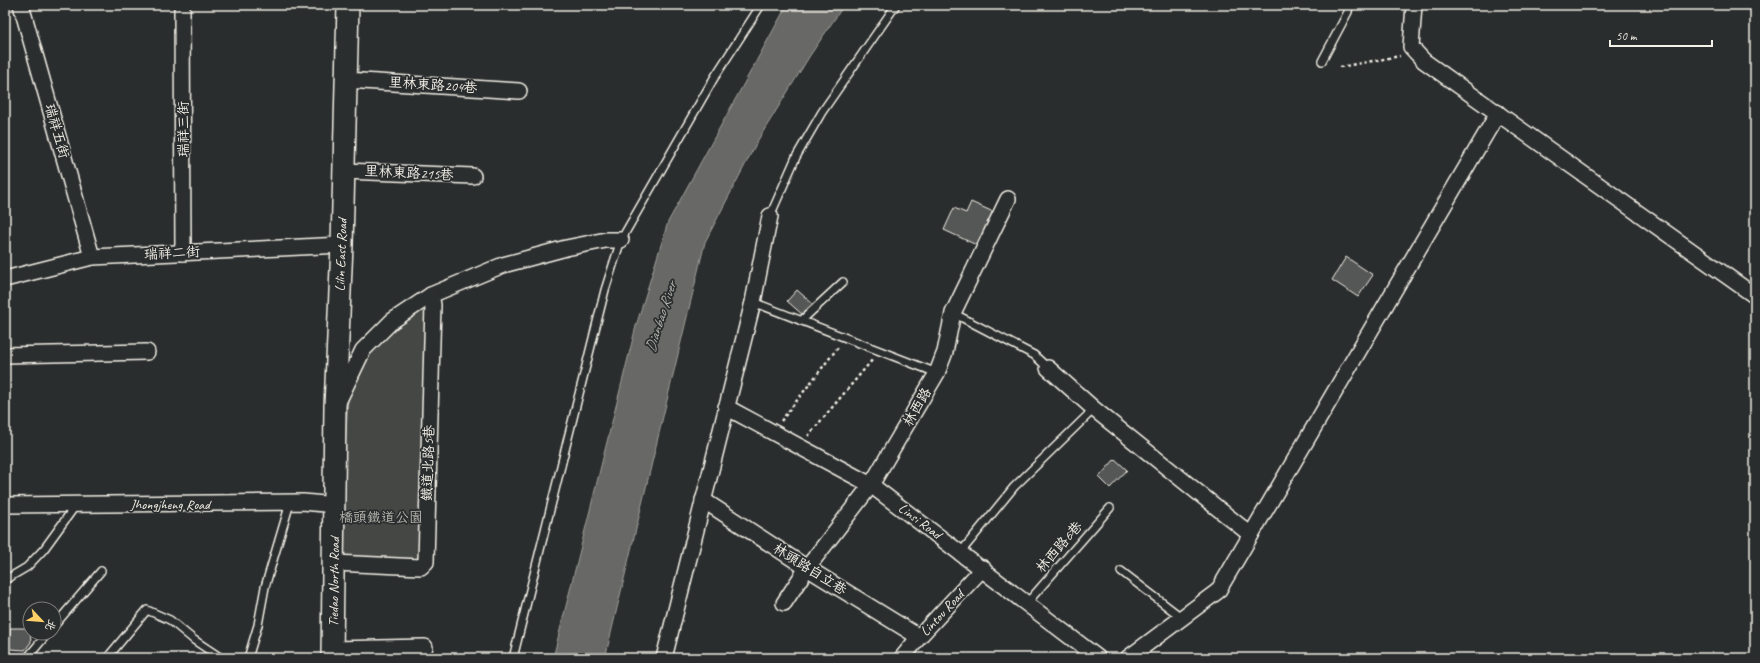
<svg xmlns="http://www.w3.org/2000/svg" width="1760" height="663" font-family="Caveat,'LXGW WenKai TC',sans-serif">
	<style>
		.green { fill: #444645; stroke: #9c9c96 }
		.water { fill: #676866; stroke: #9f9f9a }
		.building { fill: #555756; stroke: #f4f1e8 }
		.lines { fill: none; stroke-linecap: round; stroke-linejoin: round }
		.lane-casing { stroke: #f4f1e8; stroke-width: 10 }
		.street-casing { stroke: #f4f1e8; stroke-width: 18 }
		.secondary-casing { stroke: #f4f1e8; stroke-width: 24 }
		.path { stroke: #f4f1e8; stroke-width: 2.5; stroke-dasharray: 3 3; stroke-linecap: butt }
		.lane { stroke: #2a2d2e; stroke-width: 7 }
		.street { stroke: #2a2d2e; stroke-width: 15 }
		.secondary { stroke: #2a2d2e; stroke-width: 21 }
		.labels { text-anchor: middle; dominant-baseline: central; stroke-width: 3.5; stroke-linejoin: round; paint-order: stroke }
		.street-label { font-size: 14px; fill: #f4f1e8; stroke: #2a2d2e }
		.park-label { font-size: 14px; fill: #b6b5af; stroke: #2a2d2e }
		.water-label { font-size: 15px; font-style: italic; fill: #b5b3ae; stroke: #2a2d2e }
	</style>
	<rect width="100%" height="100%" fill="#2a2d2e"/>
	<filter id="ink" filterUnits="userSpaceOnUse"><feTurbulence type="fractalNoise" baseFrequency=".025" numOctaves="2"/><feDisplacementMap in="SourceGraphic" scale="8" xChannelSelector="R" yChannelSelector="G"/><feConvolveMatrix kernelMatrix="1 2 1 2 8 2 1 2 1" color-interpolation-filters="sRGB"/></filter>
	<g filter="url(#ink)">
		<!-- green -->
		<polygon class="green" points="427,306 420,559 339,557 348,399 369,352 392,330"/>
		<!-- water -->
		<polygon class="water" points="787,5 844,5 809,57 758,140 705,242 605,658 553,658 636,326 668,222"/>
		<!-- building -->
		<g class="building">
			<polygon points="971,202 998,214 983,248 944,230 954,208 966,213"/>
			<polygon points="1346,257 1373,275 1358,297 1332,280"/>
			<polygon points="797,290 814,305 804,316 787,301"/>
			<polygon points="1115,459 1127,470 1110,488 1099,477"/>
			<polygon points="10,628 30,628 31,642 25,650 10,649"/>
		</g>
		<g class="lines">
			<defs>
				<g id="lane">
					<polyline points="1322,61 1348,12 1349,5"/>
					<polyline points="770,216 796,157 822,112 896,5"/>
					<polyline points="753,302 937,373"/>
					<polyline points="953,313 1034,355 1048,368"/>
					<polyline points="801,321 843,282"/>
					<polyline points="961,552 1014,487 1094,409"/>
					<polyline points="1121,571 1181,617"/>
					<polyline points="5,580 27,567 44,549 76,505"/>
					<polyline points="1027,603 1110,508"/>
					<polyline points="54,626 101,571"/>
					<polyline points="27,658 48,633"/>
					<polyline points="107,658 147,610 170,620 194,640 221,658"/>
					<polyline points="248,658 258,625 265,587 290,503"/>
					<polyline points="513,658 605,290 621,240 714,78 761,5"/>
				</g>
				<g id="street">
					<polyline points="21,5 92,257"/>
					<polyline points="182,5 183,253"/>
					<polyline points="1414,5 1411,47 1424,61 1755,296"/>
					<polyline points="346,80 519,91"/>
					<polyline points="344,171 473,176"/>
					<polyline points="5,279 92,257 342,245"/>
					<polyline points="5,355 147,352"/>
					<polyline points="1048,368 1094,409 1251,535"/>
					<polyline points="338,402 363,350 392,321 431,295 503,265 566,248 606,240 621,240"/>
					<polyline points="726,407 871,485 1098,658"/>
					<polyline points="703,500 807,568 919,637"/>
					<polyline points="5,505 303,502 335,505"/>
					<polyline points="334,563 421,567 426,562 433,305 431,295"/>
					<polyline points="784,603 807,568 871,485 937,373 945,352 953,313 1008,199"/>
					<polyline points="332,649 425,647"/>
					<polyline points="664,658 753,302 770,216"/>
					<polyline points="902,658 919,637 983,568"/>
					<polyline points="1128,658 1218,591 1498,113"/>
				</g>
				<polyline id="secondary" points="332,658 335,407 342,245 348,5"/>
			</defs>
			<!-- lane casing -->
			<use href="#lane" class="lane-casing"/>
			<!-- street casing -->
			<use href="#street" class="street-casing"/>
			<!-- secondary casing -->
			<use href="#secondary" class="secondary-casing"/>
			<!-- path -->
			<g class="path">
				<polyline points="1340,67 1400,56"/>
				<polyline points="781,421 839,346"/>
				<polyline points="808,436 873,359"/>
			</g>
			<!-- lane -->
			<use href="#lane" class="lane"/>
			<!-- street -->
			<use href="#street" class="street"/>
			<!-- secondary -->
			<use href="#secondary" class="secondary"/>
		</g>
	</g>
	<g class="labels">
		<!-- street labels -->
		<g class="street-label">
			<text transform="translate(433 85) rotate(4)">里林東路204巷</text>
			<text transform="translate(183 129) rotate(-90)">瑞祥三街</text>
			<text transform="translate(57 131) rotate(74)">瑞祥五街</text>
			<text transform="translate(409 173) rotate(3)">里林東路215巷</text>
			<text transform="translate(172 253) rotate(-3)">瑞祥二街</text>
			<text transform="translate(341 255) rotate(-88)">Lilin East Road</text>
			<text transform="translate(917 407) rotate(-60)">林西路</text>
			<text transform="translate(428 463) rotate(-88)">鐵道北路5巷</text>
			<text x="170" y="504">Jhongjheng Road</text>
			<text transform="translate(920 521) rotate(37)">Linsi Road</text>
			<text transform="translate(1059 547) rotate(-49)">林西路6巷</text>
			<text transform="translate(810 569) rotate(32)">林頭路自立巷</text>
			<text transform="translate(334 582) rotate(-89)">Tiedao North Road</text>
			<text transform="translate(942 613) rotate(-47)">Lintou Road</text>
		</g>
		<!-- park labels -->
		<g class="park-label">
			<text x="381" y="517">橋頭鐵道公園</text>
		</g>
		<!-- water labels -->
		<g class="water-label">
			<text transform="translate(661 317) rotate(-72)">Dianbao River</text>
		</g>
	</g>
	<!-- margin -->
	<rect width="1760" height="663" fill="none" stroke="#2a2d2e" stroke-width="20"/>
	<rect x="10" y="10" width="1740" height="643" fill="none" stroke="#f4f1e8" stroke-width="1.5" filter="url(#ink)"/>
	<!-- north arrow -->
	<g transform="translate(42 621) rotate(116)"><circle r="19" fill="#2a2d2e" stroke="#7b7b78"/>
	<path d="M0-3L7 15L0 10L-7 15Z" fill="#ffd166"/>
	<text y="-6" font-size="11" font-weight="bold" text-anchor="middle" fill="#f4f1e8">北</text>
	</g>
	<!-- scale -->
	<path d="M1610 40v6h102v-6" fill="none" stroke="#f4f1e8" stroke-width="2"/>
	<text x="1616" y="40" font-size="12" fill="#f4f1e8" stroke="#2a2d2e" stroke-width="3" paint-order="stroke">50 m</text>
</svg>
